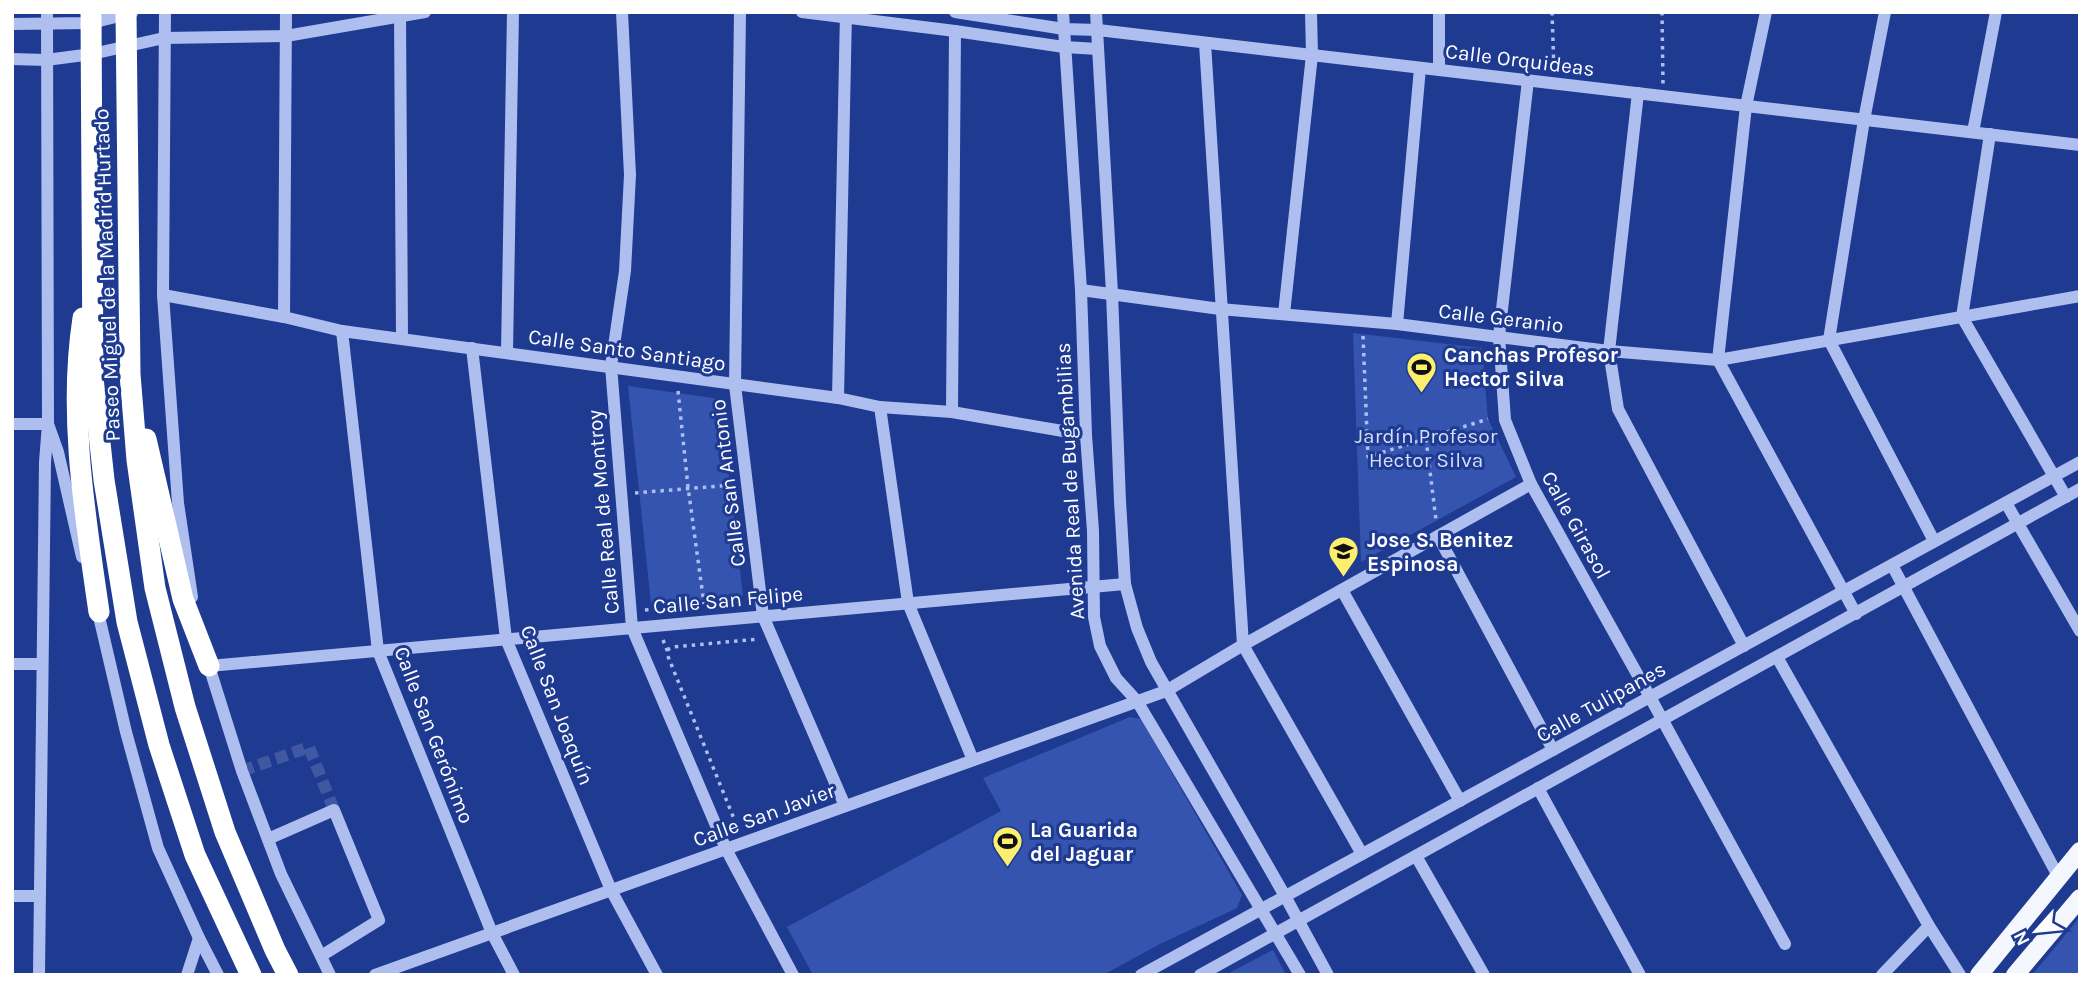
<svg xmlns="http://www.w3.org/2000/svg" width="2092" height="987" font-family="Karla,sans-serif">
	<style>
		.green { fill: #3554b0 }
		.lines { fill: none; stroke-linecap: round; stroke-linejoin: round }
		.minor-tunnel { stroke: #4058a2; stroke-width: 12; stroke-dasharray: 12 6; stroke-linecap: butt }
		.path { stroke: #aebeee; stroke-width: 3.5; stroke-dasharray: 3.5 5; stroke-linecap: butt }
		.minor { stroke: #aebeee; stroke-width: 12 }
		.major { stroke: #f5f7ff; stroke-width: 18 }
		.highway { stroke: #fff; stroke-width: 21 }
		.labels { text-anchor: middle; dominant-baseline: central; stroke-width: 6; stroke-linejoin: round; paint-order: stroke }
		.street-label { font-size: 21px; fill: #fff; stroke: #1e3a91 }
		.poi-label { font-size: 21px; font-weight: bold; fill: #fff; stroke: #1e3a91; text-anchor: start }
		.park-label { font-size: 21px; fill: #d4defa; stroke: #1e3a91 }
	</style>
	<rect width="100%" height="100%" fill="#1e3a91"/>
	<!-- green -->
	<g class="green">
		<polygon points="1353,333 1482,348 1488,419 1516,477 1361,562"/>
		<polygon points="628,386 720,399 743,596 651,604"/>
		<polygon points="1130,717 1141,719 1242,895 1237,908 1160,944 1103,975 813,975 787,927 1001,811 983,778"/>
		<polygon points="2080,917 2080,975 2032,975"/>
		<polygon points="1273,950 1286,975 1225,975"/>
	</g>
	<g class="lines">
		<!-- minor-tunnel -->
		<polyline class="minor-tunnel" points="242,771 309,747 334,810"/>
		<!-- path -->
		<g class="path">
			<polyline points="1552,12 1554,70"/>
			<polyline points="1662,12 1663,84"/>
			<polyline points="1363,336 1368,457 1488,419"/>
			<polyline points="678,391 688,487 704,604"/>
			<polyline points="1426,439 1436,520"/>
			<polyline points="635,493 732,485"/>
			<polyline points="645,610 748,600"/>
			<polyline points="663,640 667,650 667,654 739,831"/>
			<polyline points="667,650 673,647 759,639"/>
		</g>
		<!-- minor -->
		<g class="minor">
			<polyline points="47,12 48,424 58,452 82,557"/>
			<polyline points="165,12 163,295 178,503 192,597"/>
			<polyline points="400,12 402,338"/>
			<polyline points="622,12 630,175 625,271 611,366 632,628 726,849 793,975"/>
			<polyline points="740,12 735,385 763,616 845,806"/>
			<polyline points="802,12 955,31 1064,47 1098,49"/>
			<polyline points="955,12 1064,29 1098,30 2080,145"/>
			<polyline points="1063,12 1081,290 1086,435 1093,531 1094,617 1100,646 1116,678 1137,701 1300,975"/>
			<polyline points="1096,12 1112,293 1120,501 1125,584 1137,628 1151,662 1285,896 1328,975"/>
			<polyline points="1439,12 1439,70"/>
			<polyline points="1766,12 1746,106 1718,360 1856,614"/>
			<polyline points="1885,12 1864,120 1829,340 1934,541"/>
			<polyline points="12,24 91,23 132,13"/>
			<polyline points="1205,43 1243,645 1362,854"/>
			<polyline points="12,59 46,60 92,54 164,38 286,36 425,12"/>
			<polyline points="1528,80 1499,336 1505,420 1531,484 1650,697 1785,944"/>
			<polyline points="1638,93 1609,351 1618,409 1744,646"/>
			<polyline points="1973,132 1996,12"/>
			<polyline points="1990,134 1962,317 2066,497"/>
			<polyline points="1081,290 1220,309 1397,324 1609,351 1718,360 2080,296"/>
			<polyline points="163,295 284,317 342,331 838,398 880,407 952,412 1086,435"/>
			<polyline points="1284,314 1312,55 1311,12"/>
			<polyline points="284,317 286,12"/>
			<polyline points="1397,324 1420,68"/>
			<polyline points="342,331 378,651 492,933 514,975"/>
			<polyline points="472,348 506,639 611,890 657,975"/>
			<polyline points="507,352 513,12"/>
			<polyline points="838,398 846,12"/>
			<polyline points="880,407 908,603 973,760"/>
			<polyline points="952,412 955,31"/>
			<polyline points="12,424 48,424 45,462 39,975"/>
			<polyline points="2006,503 2080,631"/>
			<polyline points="1438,536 1553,750"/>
			<polyline points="1892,565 2058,876"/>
			<polyline points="1342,590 1460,801"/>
			<polyline points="97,608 126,732 158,848 199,938 218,975"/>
			<polyline points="1777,657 1929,926 1960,975"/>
			<polyline points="208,663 242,771 281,874 330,975"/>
			<polyline points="12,664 42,664"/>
			<polyline points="209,666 1125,584"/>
			<polyline points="1538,788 1640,975"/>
			<polyline points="268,839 334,810 379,920 321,956"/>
			<polyline points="1416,856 1484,975"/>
			<polyline points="12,896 39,896"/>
			<polyline points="187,975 199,938"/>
			<polyline points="375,975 1166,691 1243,645 1531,484"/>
			<polyline points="1141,975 2080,462"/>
			<polyline points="1200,975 2080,489"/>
			<polyline points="1882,975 1929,926"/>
		</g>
		<!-- major -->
		<g class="major">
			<polyline points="1979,975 2080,851"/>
			<polyline points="2015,975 2080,898"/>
		</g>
		<!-- highway -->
		<g class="highway">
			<polyline points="91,12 93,378 104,480 127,622 159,745 195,855 251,975"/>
			<polyline points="126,12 130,374 137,460 155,588 185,707 225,832 275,950 288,975"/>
			<path d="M83 318C68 415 85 515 99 612"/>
			<polyline points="146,439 183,599 209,666"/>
		</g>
	</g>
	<!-- icons -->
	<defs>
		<symbol id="stadium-pin" viewBox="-11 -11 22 30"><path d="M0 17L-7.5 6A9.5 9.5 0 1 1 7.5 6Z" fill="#fcef6e" stroke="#1e3a91"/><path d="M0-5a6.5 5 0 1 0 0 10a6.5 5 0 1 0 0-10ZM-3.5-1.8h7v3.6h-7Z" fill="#111"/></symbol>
		<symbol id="school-pin" viewBox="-11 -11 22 30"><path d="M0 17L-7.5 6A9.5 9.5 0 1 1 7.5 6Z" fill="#fcef6e" stroke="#1e3a91"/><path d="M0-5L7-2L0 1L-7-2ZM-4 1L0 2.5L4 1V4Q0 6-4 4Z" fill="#111"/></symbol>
	</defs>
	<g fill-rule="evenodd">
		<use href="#stadium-pin" x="1404" y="350" width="35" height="47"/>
		<use href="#school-pin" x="1326" y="534" width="35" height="47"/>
		<use href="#stadium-pin" x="990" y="824" width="35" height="47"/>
	</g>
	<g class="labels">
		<!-- street labels -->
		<g class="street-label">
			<text transform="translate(1520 60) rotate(7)">Calle Orquideas</text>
			<text transform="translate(107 275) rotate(-92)">Paseo Miguel de la Madrid Hurtado</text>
			<text transform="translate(1501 318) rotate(7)">Calle Geranio</text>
			<text transform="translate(627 350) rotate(8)">Calle Santo Santiago</text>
			<text transform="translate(1070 481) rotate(-93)">Avenida Real de Bugambilias</text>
			<text transform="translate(728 483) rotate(-97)">Calle San Antonio</text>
			<text transform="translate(603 512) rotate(-95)">Calle Real de Montroy</text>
			<text transform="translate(1576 525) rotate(61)">Calle Girasol</text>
			<text transform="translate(728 600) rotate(-5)">Calle San Felipe</text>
			<text transform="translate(1601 702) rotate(-29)">Calle Tulipanes</text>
			<text transform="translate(557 705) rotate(69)">Calle San Joaquín</text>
			<text transform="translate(434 735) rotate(69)">Calle San Gerónimo</text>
			<text transform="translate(764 815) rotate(-20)">Calle San Javier</text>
		</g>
		<!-- poi labels -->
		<g class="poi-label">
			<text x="1444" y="355">Canchas Profesor<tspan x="1444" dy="24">Hector Silva</tspan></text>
			<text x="1367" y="540">Jose S. Benitez<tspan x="1367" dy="24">Espinosa</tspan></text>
			<text x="1030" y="830">La Guarida<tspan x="1030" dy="24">del Jaguar</tspan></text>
		</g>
		<!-- park labels -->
		<g class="park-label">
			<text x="1426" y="436">Jardín Profesor<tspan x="1426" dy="24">Hector Silva</tspan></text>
		</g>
	</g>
	<!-- border -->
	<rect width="2092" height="987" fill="none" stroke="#ffffff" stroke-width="28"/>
	<!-- north arrow -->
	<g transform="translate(2036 931) rotate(243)" stroke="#1e3a91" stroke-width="5" paint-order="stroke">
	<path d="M0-5L12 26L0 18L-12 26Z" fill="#ffffff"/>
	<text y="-10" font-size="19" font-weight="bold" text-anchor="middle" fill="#ffffff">N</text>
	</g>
</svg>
